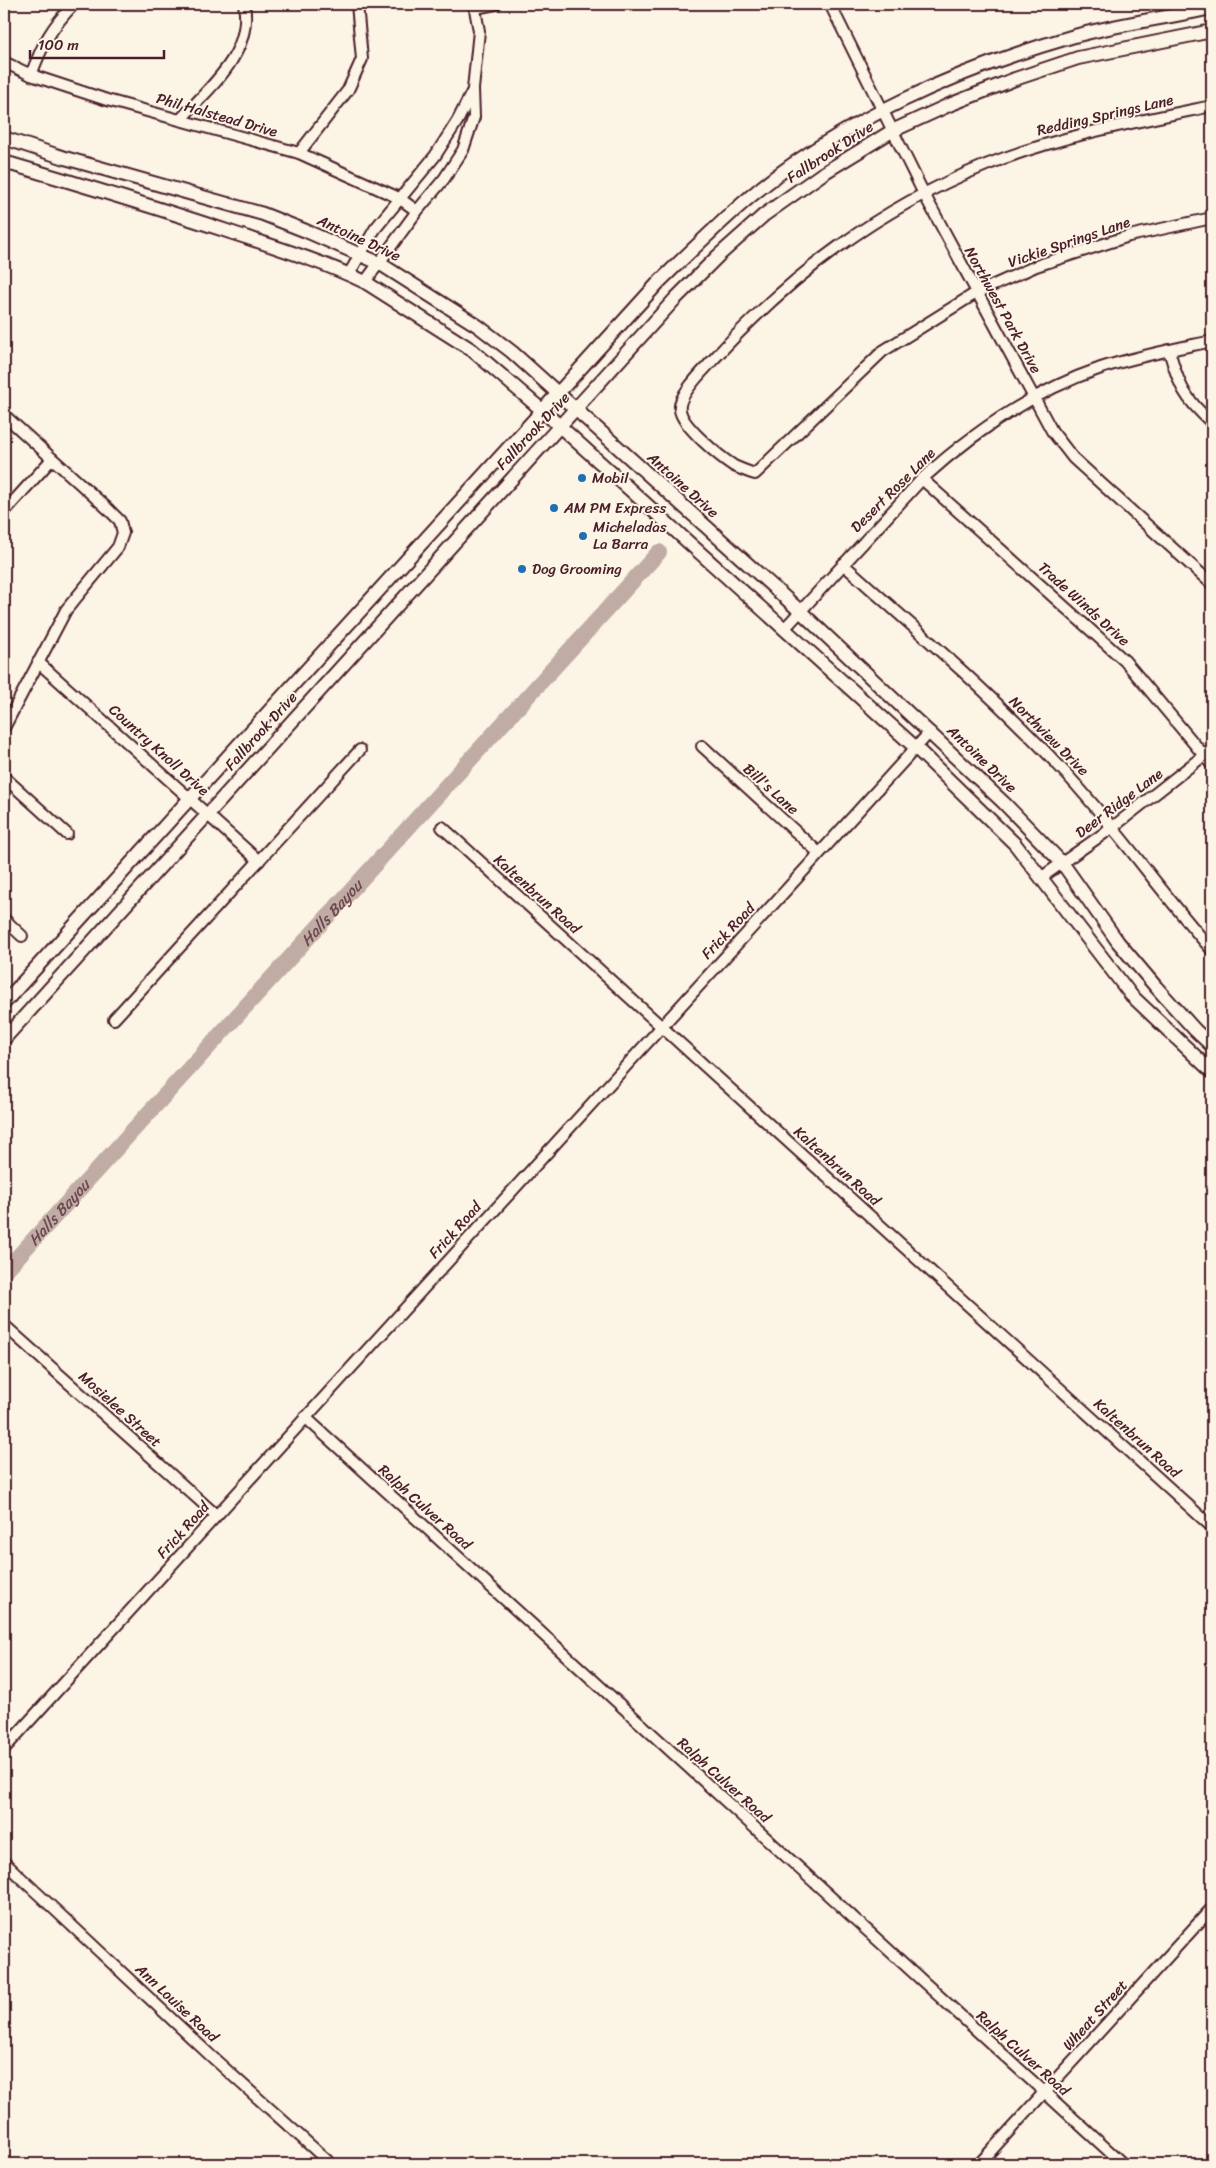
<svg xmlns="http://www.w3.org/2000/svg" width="1216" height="2168" font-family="Sriracha,sans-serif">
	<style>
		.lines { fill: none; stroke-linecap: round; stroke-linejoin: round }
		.river { stroke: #c0aca5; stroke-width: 16 }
		.minor-casing { stroke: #4a1f2b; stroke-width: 14 }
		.major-casing { stroke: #4a1f2b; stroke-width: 16 }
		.minor { stroke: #fcf5e5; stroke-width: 10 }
		.major { stroke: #fcf5e5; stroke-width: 12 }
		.poi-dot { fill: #1f6fb2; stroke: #fcf5e5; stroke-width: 2 }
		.labels { text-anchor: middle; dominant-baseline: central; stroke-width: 4; stroke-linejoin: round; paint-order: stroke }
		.street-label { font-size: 15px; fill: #4a1f2b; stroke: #fcf5e5 }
		.poi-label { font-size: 15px; fill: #4a1f2b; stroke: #fcf5e5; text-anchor: start }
		.water-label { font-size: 16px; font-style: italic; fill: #6d4950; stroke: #fcf5e5 }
	</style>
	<rect width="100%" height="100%" fill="#fcf5e5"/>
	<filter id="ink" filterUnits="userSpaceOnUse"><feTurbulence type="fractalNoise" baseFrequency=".02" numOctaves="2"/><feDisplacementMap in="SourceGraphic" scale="10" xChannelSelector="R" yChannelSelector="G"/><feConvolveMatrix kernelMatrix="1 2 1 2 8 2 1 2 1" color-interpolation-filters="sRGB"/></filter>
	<g filter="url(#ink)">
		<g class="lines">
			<!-- river -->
			<path class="river" id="s1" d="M4 1272 659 552"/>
			<defs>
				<g id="minor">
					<polyline points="830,4 924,194 1052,431 1073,458 1212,584"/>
					<polyline points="475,8 496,4"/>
					<polyline points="4,62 31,75 107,100 299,153 399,198 417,211"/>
					<path d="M31 75C43 43 51 28 74 4"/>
					<path d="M1212 106C1135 122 1059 136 986 165 878 209 790 275 712 361 703 371 677 396 680 410 682 426 720 457 734 466 741 469 748 472 755 474L883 351 976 293 1036 266 1129 236 1212 218"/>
					<path d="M180 120C210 87 253 53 244 4"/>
					<polyline points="299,153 348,90 362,59 357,4"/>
					<polyline points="349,274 375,229 435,156 458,120 472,92"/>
					<polyline points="365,282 417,211 444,179 463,150 474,117 473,89 479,31 474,4"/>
					<path d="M1169 350C1179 386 1184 398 1212 423"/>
					<polyline points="4,415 108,509 120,521 123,533 118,547 66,610 4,728"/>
					<polyline points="922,479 1125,661 1212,765"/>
					<polyline points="4,512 52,459"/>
					<path d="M843 564C916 629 992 695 1059 766 1114 824 1159 890 1212 950"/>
					<path d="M785 628 922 479C975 431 1033 391 1101 368 1138 356 1175 349 1212 341"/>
					<polyline points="38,662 259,861"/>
					<polyline points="702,746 819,853"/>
					<polyline points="4,777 67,834"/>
					<polyline points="442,827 1212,1527"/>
					<polyline points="1042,877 1113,827 1212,749"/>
					<polyline points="4,919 22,936"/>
					<polyline points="114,1019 360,750"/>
					<polyline points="4,1325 216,1515"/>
					<polyline points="305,1417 1123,2164"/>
					<polyline points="4,1749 930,732"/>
					<polyline points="4,1862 211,2056 331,2164"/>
					<polyline points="979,2164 1212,1908"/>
				</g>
				<g id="major">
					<polyline points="4,138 65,158 263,214 306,231 379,263 478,326 512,352 800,611 1004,803 1063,864 1118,942 1156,987 1195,1030 1212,1046"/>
					<path d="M4 162C79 184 155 207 230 232 275 247 321 261 365 282L472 350 543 411 916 748 1015 844 1131 995 1212 1072"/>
					<path d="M4 1003 659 282C689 253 719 223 751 196 841 121 959 69 1071 37 1117 24 1166 18 1212 8"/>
					<polyline points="4,1039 675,299 718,256 764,215 822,174 892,131 949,105 1015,79 1078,58 1212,31"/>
				</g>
			</defs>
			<!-- minor casing -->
			<use href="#minor" class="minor-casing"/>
			<!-- major casing -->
			<use href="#major" class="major-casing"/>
			<!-- minor -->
			<use href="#minor" class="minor"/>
			<!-- major -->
			<use href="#major" class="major"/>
		</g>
	</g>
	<!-- markers -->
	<g class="poi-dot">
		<circle cx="582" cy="478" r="5"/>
		<circle cx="554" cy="508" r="5"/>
		<circle cx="583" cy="536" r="5"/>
		<circle cx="522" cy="569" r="5"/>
	</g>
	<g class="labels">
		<!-- street labels -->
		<g class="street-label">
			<text transform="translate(217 115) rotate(16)">Phil Halstead Drive</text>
			<text transform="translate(1105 115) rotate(-13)">Redding Springs Lane</text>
			<text transform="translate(830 152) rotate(-33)">Fallbrook Drive</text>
			<text transform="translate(359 238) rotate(25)">Antoine Drive</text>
			<text transform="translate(1069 242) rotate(-19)">Vickie Springs Lane</text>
			<text transform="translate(1003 310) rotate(61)">Northwest Park Drive</text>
			<text transform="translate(533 431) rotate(-47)">Fallbrook Drive</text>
			<text transform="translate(683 485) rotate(42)">Antoine Drive</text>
			<text transform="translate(893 490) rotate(-45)">Desert Rose Lane</text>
			<text transform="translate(1084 604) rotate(42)">Trade Winds Drive</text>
			<text transform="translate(261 731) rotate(-48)">Fallbrook Drive</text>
			<text transform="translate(1049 736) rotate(45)">Northview Drive</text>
			<text transform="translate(159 750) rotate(42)">Country Knoll Drive</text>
			<text transform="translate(982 759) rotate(44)">Antoine Drive</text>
			<text transform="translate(771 789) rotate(42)">Bill's Lane</text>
			<text transform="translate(1119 803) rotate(-37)">Deer Ridge Lane</text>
			<text transform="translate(537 894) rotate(42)">Kaltenbrun Road</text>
			<text transform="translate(728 931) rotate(-47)">Frick Road</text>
			<text transform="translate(837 1166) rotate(42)">Kaltenbrun Road</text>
			<text transform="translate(455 1230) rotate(-48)">Frick Road</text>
			<text transform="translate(120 1409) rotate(42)">Mosielee Street</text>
			<text transform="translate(1137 1438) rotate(42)">Kaltenbrun Road</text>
			<text transform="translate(425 1507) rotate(42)">Ralph Culver Road</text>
			<text transform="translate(183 1530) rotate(-48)">Frick Road</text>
			<text transform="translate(724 1780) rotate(42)">Ralph Culver Road</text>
			<text transform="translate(177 2003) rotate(43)">Ann Louise Road</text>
			<text transform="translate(1095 2015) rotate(-48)">Wheat Street</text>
			<text transform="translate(1023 2053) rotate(42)">Ralph Culver Road</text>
		</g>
		<!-- poi labels -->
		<g class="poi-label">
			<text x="592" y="478">Mobil</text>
			<text x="564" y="508">AM PM Express</text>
			<text x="593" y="527">Micheladas<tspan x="593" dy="17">La Barra</tspan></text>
			<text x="532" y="569">Dog Grooming</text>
		</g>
		<!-- water labels -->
		<g class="water-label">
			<text stroke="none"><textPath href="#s1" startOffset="486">Halls Bayou</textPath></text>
			<text stroke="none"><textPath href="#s1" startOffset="81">Halls Bayou</textPath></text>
		</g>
	</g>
	<!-- margin -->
	<rect width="1216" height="2168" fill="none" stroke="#fcf5e5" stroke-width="20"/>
	<rect x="10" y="10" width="1196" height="2148" fill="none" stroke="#4a1f2b" stroke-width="2" filter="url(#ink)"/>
	<!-- scale -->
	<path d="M30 50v8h134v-8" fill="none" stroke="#4a1f2b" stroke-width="2.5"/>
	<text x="38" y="50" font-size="15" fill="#4a1f2b" stroke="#fcf5e5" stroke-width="4" paint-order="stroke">100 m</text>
</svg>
